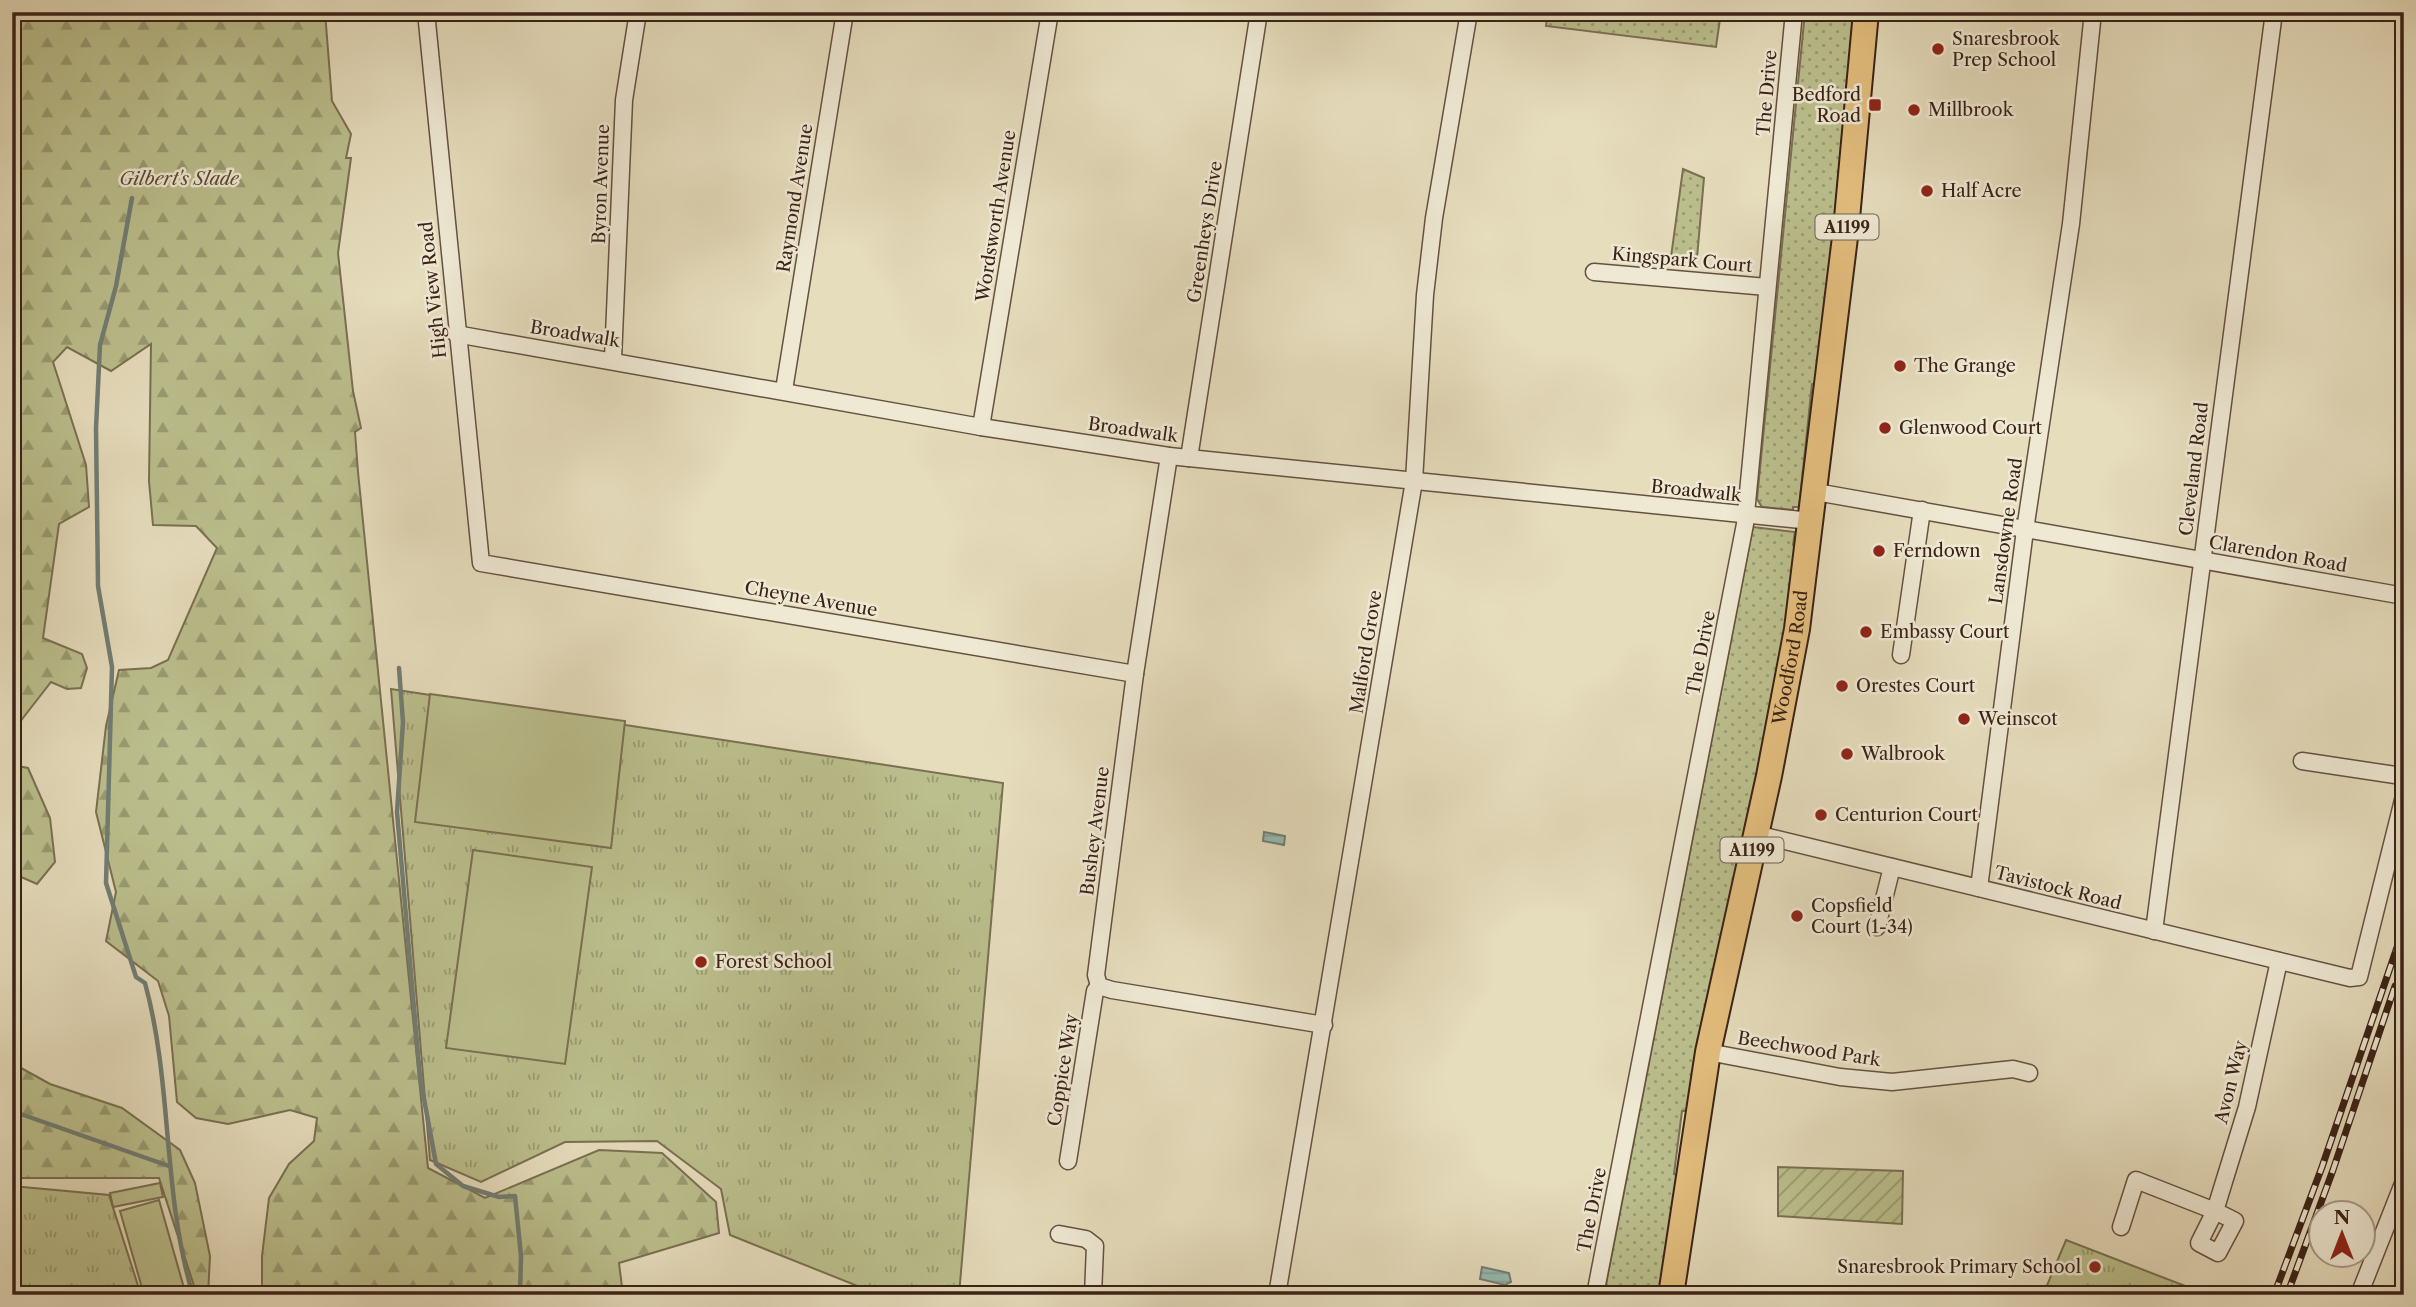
<svg xmlns="http://www.w3.org/2000/svg" width="2416" height="1307" font-family="'Libre Caslon Text',serif">
	<style>
		.grass { fill: url(#grass-dots); stroke: #7a7052; stroke-width: 2 }
		.forest { fill: url(#forest-firs); stroke: #7a7052; stroke-width: 2 }
		.park { fill: url(#park-tufts); stroke: #7a7052; stroke-width: 2 }
		.garden { fill: url(#garden-furrows); stroke: #7a7052; stroke-width: 2 }
		.pitch { fill: #bbbf8d; stroke: #7a7052; stroke-width: 2 }
		.water { fill: url(#water-rules); stroke: #717e74; stroke-width: 2 }
		.lines { fill: none; stroke-linecap: round; stroke-linejoin: round }
		.stream { stroke: #717e74; stroke-width: 4.5 }
		.minor-casing { stroke: #655140; stroke-width: 19 }
		.primary-casing { stroke: #3a2217; stroke-width: 28 }
		.minor { stroke: #efe9d4; stroke-width: 16 }
		.primary { stroke: #e3be7e; stroke-width: 24 }
		.rail-casing { stroke: #3a2217; stroke-width: 7 }
		.rail { stroke: #efe9d4; stroke-width: 4.5; stroke-dasharray: 13; stroke-linecap: butt }
		.poi-dot { fill: #8f2418; stroke: #efe9d4; stroke-width: 2.5 }
		.labels { text-anchor: middle; dominant-baseline: central; stroke-width: 5; stroke-linejoin: round; paint-order: stroke }
		.shield { fill: #efe9d4; stroke: #705e50; stroke-width: 2 }
		.shield-label { font-size: 16px; font-weight: bold; fill: #3a2217 }
		.poi-label { font-size: 18px; fill: #3a2217; stroke: #efe9d4; text-anchor: start }
		.street-label { font-size: 18px; fill: #3a2217; stroke: #efe9d4 }
		.park-label { font-size: 18px; font-style: italic; fill: #5a4934; stroke: #efe9d4 }
	</style>
	<defs>
		<pattern id="grass-dots" width="8" height="8" patternUnits="userSpaceOnUse" patternTransform="scale(1.75)"><rect width="8" height="8" fill="#bbbf8d"/><path d="M2 2h.1M6 6h.1" fill="none" stroke="#999b72" stroke-width="1.8" stroke-linecap="round"/></pattern>
		<pattern id="forest-firs" width="22" height="20" patternUnits="userSpaceOnUse" patternTransform="scale(1.75)"><rect width="22" height="20" fill="#bbbf8d"/><path d="M5 1l3.5 6h-7zM16 11l3.5 6h-7z" fill="#999b72"/></pattern>
		<pattern id="park-tufts" width="24" height="20" patternUnits="userSpaceOnUse" patternTransform="scale(1.75)"><rect width="24" height="20" fill="#bbbf8d"/><path d="M3 7l-1-3M5 7V3M7 7l1-3M15 17l-1-3M17 17v-4M19 17l1-3" fill="none" stroke="#999b72"/></pattern>
		<pattern id="garden-furrows" width="10" height="10" patternUnits="userSpaceOnUse" patternTransform="scale(1.75)"><rect width="10" height="10" fill="#bbbf8d"/><path d="M-1 1l2-2M0 10L10 0M9 11l2-2" fill="none" stroke="#999b72"/></pattern>
		<pattern id="water-rules" width="6" height="5" patternUnits="userSpaceOnUse" patternTransform="scale(1.75)"><rect width="6" height="5" fill="#96bbb2"/><path d="M0 2.5h6" fill="none" stroke="#82a098"/></pattern>
	</defs>
	<rect width="100%" height="100%" fill="#e6ddbd"/>
	<filter id="stains"><feTurbulence type="fractalNoise" baseFrequency=".00286" numOctaves="4"/><feColorMatrix values="0 0 0 0 .2 0 0 0 0 .09 0 0 0 0 .02 0 0 0 .5 -.17"/></filter>
	<radialGradient id="worn" r=".72"><stop offset=".6" stop-color="#630" stop-opacity="0"/><stop offset="1" stop-color="#630" stop-opacity=".3"/></radialGradient>
	<!-- grass -->
	<g class="grass">
		<polygon points="1548,12 1721,12 1716,47 1546,26"/>
		<polygon points="1805,12 1856,12 1817,383 1812,384 1799,507 1793,507 1793,510 1762,507 1757,499"/>
		<polygon points="1683,169 1704,178 1697,258 1671,257"/>
		<polygon points="1753,527 1795,532 1793,545 1797,546 1774,696 1687,1111 1682,1111 1674,1174 1677,1175 1660,1295 1604,1295"/>
	</g>
	<!-- forest -->
	<g class="forest">
		<polygon points="12,12 325,12 332,101 351,134 346,158 351,158 338,253 353,391 361,428 355,432 358,472 428,1168 485,1198 599,1150 662,1153 716,1202 719,1233 619,1263 623,1295 262,1295 262,1256 269,1198 289,1164 314,1141 317,1118 290,1110 228,1124 196,1118 177,1102 169,1016 158,981 106,941 116,892 96,812 106,726 119,670 151,668 168,660 217,548 196,526 153,525 149,481 151,344 111,371 67,347 53,362 86,465 89,507 59,524 43,638 82,654 87,668 81,688 67,689 51,682 12,732"/>
		<polygon points="12,765 28,768 50,818 55,862 37,884 12,873"/>
		<polygon points="12,1063 50,1084 122,1108 180,1150 195,1183 210,1256 208,1295 197,1295 159,1178 12,1178"/>
	</g>
	<!-- park -->
	<g class="park">
		<polygon points="391,689 1003,783 959,1295 880,1295 730,1235 721,1189 657,1141 565,1142 481,1182 430,1160"/>
		<polygon points="12,1186 109,1195 141,1295 12,1295"/>
		<polygon points="2066,1240 2206,1294 2206,1295 2043,1295"/>
	</g>
	<!-- garden -->
	<polygon class="garden" points="1778,1167 1903,1171 1902,1224 1778,1216"/>
	<!-- pitch -->
	<g class="pitch">
		<polygon points="430,694 625,721 611,848 415,822"/>
		<polygon points="473,850 592,867 565,1064 446,1048"/>
		<polygon points="160,1183 163,1197 113,1207 110,1193"/>
		<polygon points="159,1200 186,1295 144,1295 120,1211"/>
	</g>
	<!-- water -->
	<g class="water">
		<polygon points="1264,832 1285,836 1284,845 1263,841"/>
		<polygon points="1482,1267 1509,1273 1511,1282 1505,1285 1480,1279"/>
	</g>
	<g class="lines">
		<!-- stream -->
		<g class="stream">
			<path d="M132 198 116 286 100 345 96 428 98 586 112 667 106 883 136 977 145 983C173 1085 162 1194 193 1295"/>
			<polyline points="399,668 403,722 397,812 420,1077 436,1164 463,1186 499,1197 515,1196 521,1256 520,1295"/>
			<polyline points="12,1111 169,1166"/>
		</g>
		<defs>
			<g id="minor">
				<polyline points="426,12 481,563 1135,674"/>
				<polyline points="1594,272 1767,287"/>
				<polyline points="456,334 981,427 1169,456 1811,521"/>
				<polyline points="613,359 624,100 638,12"/>
				<polyline points="784,390 845,12"/>
				<polyline points="981,427 1050,12"/>
				<polyline points="1169,456 1135,674 1096,975 1099,986 1112,990 1324,1025"/>
				<polyline points="1189,458 1259,12"/>
				<polyline points="1816,492 2404,596"/>
				<polyline points="1901,655 1922,510"/>
				<polyline points="2302,761 2402,776 2404,780"/>
				<polyline points="1756,834 2350,978 2359,977 2404,796"/>
				<polyline points="1979,888 2025,530 2071,224 2093,12"/>
				<polyline points="1877,927 1892,867"/>
				<polyline points="2154,931 2274,12"/>
				<polyline points="1708,1052 1840,1077 1892,1082 2013,1069 2029,1073"/>
				<polyline points="1068,1161 1095,991 1099,986"/>
				<polygon points="2215,1211 2235,1221 2218,1253 2199,1243"/>
				<polyline points="2121,1227 2136,1180 2215,1211 2247,1107 2279,961"/>
				<polyline points="1059,1234 1086,1239 1095,1246 1093,1295"/>
				<polyline points="1277,1295 1414,481 1425,295 1434,218 1469,12"/>
				<polyline points="1595,1295 1745,524 1794,12"/>
				<polyline points="2359,1295 2404,1181"/>
			</g>
			<g id="primary">
				<path id="s1" d="M1671 1295 1708 1052 1769 776 1797 629 1846 229 1866 12"/>
			</g>
		</defs>
		<!-- minor casing -->
		<use href="#minor" class="minor-casing"/>
		<!-- primary casing -->
		<use href="#primary" class="primary-casing"/>
		<!-- minor -->
		<use href="#minor" class="minor"/>
		<!-- primary -->
		<use href="#primary" class="primary"/>
		<defs>
			<g id="rail">
				<polyline points="2274,1295 2322,1167 2404,927"/>
				<polyline points="2287,1295 2333,1170 2395,986"/>
			</g>
		</defs>
		<!-- rail casing -->
		<use href="#rail" class="rail-casing"/>
		<!-- rail -->
		<use href="#rail" class="rail"/>
	</g>
	<!-- markers -->
	<g class="poi-dot">
		<circle cx="1938" cy="49" r="7"/>
		<rect x="1868" y="98" width="14" height="14" rx="3.5"/>
		<circle cx="1914" cy="110" r="7"/>
		<circle cx="1927" cy="191" r="7"/>
		<circle cx="1900" cy="366" r="7"/>
		<circle cx="1885" cy="428" r="7"/>
		<circle cx="1879" cy="551" r="7"/>
		<circle cx="1866" cy="632" r="7"/>
		<circle cx="1842" cy="686" r="7"/>
		<circle cx="1964" cy="719" r="7"/>
		<circle cx="1847" cy="754" r="7"/>
		<circle cx="1821" cy="815" r="7"/>
		<circle cx="1797" cy="916" r="7"/>
		<circle cx="701" cy="962" r="7"/>
		<circle cx="2095" cy="1267" r="7"/>
	</g>
	<g class="labels">
		<!-- shield labels -->
		<g class="shield">
			<rect x="1815.5" y="214.5" width="63" height="25" rx="5"/>
			<rect x="1720.5" y="837.5" width="63" height="25" rx="5"/>
		</g>
		<g class="shield-label">
			<text x="1847" y="227">A1199</text>
			<text x="1752" y="850">A1199</text>
		</g>
		<!-- poi labels -->
		<g class="poi-label">
			<text x="1952" y="39">Snaresbrook<tspan x="1952" dy="21">Prep School</tspan></text>
			<text x="1861" y="95" text-anchor="end">Bedford<tspan x="1861" dy="21">Road</tspan></text>
			<text x="1928" y="110">Millbrook</text>
			<text x="1941" y="191">Half Acre</text>
			<text x="1914" y="366">The Grange</text>
			<text x="1899" y="428">Glenwood Court</text>
			<text x="1893" y="551">Ferndown</text>
			<text x="1880" y="632">Embassy Court</text>
			<text x="1856" y="686">Orestes Court</text>
			<text x="1978" y="719">Weinscot</text>
			<text x="1861" y="754">Walbrook</text>
			<text x="1835" y="815">Centurion Court</text>
			<text x="1811" y="906">Copsfield<tspan x="1811" dy="21">Court (1-34)</tspan></text>
			<text x="715" y="962">Forest School</text>
			<text x="2081" y="1267" text-anchor="end">Snaresbrook Primary School</text>
		</g>
		<!-- street labels -->
		<g class="street-label">
			<text transform="translate(1767 93) rotate(-85)">The Drive</text>
			<text transform="translate(601 184) rotate(-88)">Byron Avenue</text>
			<text transform="translate(795 198) rotate(-81)">Raymond Avenue</text>
			<text transform="translate(996 216) rotate(-81)">Wordsworth Avenue</text>
			<text transform="translate(1205 232) rotate(-81)">Greenheys Drive</text>
			<text transform="translate(1682 260) rotate(5)">Kingspark Court</text>
			<text transform="translate(433 290) rotate(-96)">High View Road</text>
			<text transform="translate(575 334) rotate(9)">Broadwalk</text>
			<text transform="translate(1133 430) rotate(8)">Broadwalk</text>
			<text transform="translate(2194 469) rotate(-83)">Cleveland Road</text>
			<text transform="translate(1696 491) rotate(6)">Broadwalk</text>
			<text transform="translate(2006 531) rotate(-82)">Lansdowne Road</text>
			<text transform="translate(2278 554) rotate(10)">Clarendon Road</text>
			<text transform="translate(811 599) rotate(10)">Cheyne Avenue</text>
			<text transform="translate(1366 652) rotate(-81)">Malford Grove</text>
			<text transform="translate(1701 653) rotate(-79)">The Drive</text>
			<text stroke="none"><textPath href="#s1" startOffset="649">Woodford Road</textPath></text>
			<text transform="translate(1095 831) rotate(-83)">Bushey Avenue</text>
			<text transform="translate(2058 888) rotate(14)">Tavistock Road</text>
			<text transform="translate(1809 1049) rotate(9)">Beechwood Park</text>
			<text transform="translate(1063 1070) rotate(-81)">Coppice Way</text>
			<text transform="translate(2231 1082) rotate(-76)">Avon Way</text>
			<text transform="translate(1592 1210) rotate(-79)">The Drive</text>
		</g>
		<!-- park labels -->
		<g class="park-label">
			<text x="179" y="179">Gilbert's Slade</text>
		</g>
	</g>
	<!-- margin -->
	<rect width="2416" height="1307" fill="none" stroke="#e6ddbd" stroke-width="42"/>
	<rect x="14" y="14" width="2388" height="1279" fill="none" stroke="#3a2217" stroke-width="3.5"/>
	<rect x="21" y="21" width="2374" height="1265" fill="none" stroke="#3a2217" stroke-width="2"/>
	<!-- north arrow -->
	<g transform="translate(2342 1234)"><circle r="33" fill="#efe9d4" stroke="#a79988" stroke-width="2"/>
	<path d="M0-5L12 26L0 18L-12 26Z" fill="#8f2418"/>
	<text y="-10" font-size="19" font-weight="bold" text-anchor="middle" fill="#3a2217">N</text>
	</g>
	<rect width="100%" height="100%" filter="url(#stains)"/>
	<rect width="100%" height="100%" fill="url(#worn)"/>
</svg>
